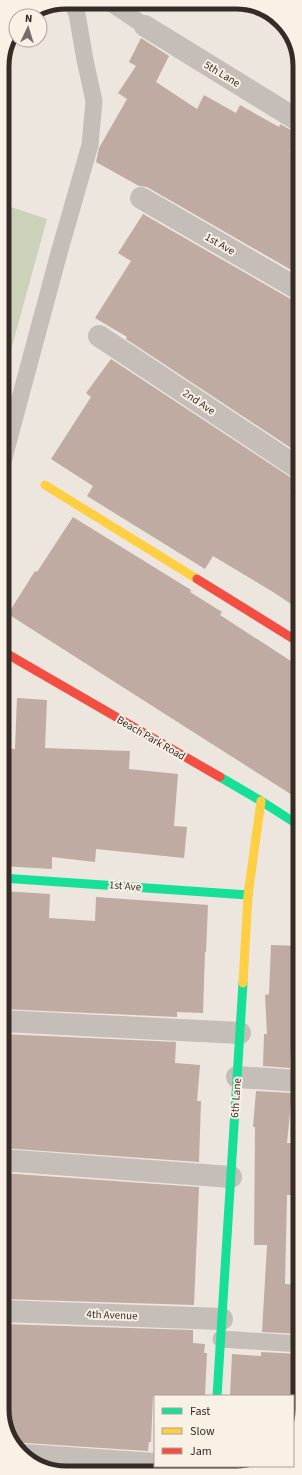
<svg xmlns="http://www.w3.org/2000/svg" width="302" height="1475" font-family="'Source Sans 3',sans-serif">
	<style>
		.green { fill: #ccd1b9 }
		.building { fill: #bfaba1 }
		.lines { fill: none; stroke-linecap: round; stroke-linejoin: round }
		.lane { stroke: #c5beb8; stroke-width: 17 }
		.street { stroke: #c5beb8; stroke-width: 22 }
		.fast { stroke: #16e098; stroke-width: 9 }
		.slow { stroke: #ffcf43; stroke-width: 9 }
		.jam { stroke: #f24e42; stroke-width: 9 }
		.labels { text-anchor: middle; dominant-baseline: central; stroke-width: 4; stroke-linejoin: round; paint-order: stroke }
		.street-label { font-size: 11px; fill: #352c27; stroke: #f9f1e6 }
		.rim { fill: none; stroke: #352c27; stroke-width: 5 }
	</style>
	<rect width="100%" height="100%" fill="#ece6df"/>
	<!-- green -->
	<polygon class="green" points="2,204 47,219 2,383"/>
	<!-- building -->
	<g class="building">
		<polygon points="141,38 169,56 156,82 197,109 204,95 236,113 240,105 279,127 280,124 300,135 290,152 300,158 300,275 147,187 139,186 96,162 99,148 127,99 118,93 136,66 129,62"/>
		<polygon points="143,214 294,301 300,302 300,454 126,339 127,337 95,318 131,261 118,253"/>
		<polygon points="111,359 293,479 299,481 290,493 300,500 300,610 273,592 213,556 205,569 87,496 93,486 51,459 91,397 86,393"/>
		<polygon points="73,517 191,590 190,592 222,612 220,615 300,667 300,800 8,614 35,571 37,572"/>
		<polygon points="17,698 47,700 45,748 130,751 129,769 178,774 174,826 187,827 184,858 96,849 95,862 52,857 52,869 2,866 2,806 5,748 15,749"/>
		<polygon points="2,891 50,894 49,918 95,921 96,897 208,905 206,952 205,952 203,1013 177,1012 177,1017 2,1009"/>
		<polygon points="271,945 300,946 300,985 292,984 294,1020 292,1020 290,1068 263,1066 264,1034 267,1034 265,995 269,994"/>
		<polygon points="2,1034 176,1042 175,1063 200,1065 197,1101 201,1101 199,1162 2,1148"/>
		<polygon points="256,1091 292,1093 287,1143 292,1143 291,1195 287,1195 285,1284 300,1285 300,1334 262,1332 267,1245 254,1245 255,1127 253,1127"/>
		<polygon points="2,1173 199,1187 194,1305 2,1299"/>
		<polygon points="2,1324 193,1330 193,1343 205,1344 204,1353 207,1353 205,1396 153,1396 151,1442 149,1442 148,1451 26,1443 20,1444 16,1447 3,1417"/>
		<polygon points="261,1352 300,1354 300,1396 230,1396 232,1354 261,1356"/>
	</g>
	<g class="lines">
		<!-- lane -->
		<g class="lane">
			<polyline points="109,2 145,26"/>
			<polyline points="2,465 59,253 90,145 94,101 85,60 77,14 71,2"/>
			<polyline points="221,1339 300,1344"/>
		</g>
		<!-- street -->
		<g class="street">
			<polyline points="145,26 299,121"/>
			<polyline points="141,198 300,290"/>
			<polyline points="99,336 300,469"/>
			<polyline points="2,1021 240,1033"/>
			<polyline points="237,1077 300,1081"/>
			<polyline points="2,1160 231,1177"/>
			<polyline points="2,1311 222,1319"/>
			<polyline points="25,1455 155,1464"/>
			<polyline points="193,1466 212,1467"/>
		</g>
		<!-- fast -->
		<g class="fast">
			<polyline points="220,777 261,801 300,826"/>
			<polyline points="2,878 248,895"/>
			<polyline points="217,1396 243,983"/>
		</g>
		<!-- slow -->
		<g class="slow">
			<polyline points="45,485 197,579"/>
			<polyline points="243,983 248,895 261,801"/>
		</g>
		<!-- jam -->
		<g class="jam">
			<polyline points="197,579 300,643"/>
			<polyline points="2,651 220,777"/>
		</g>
	</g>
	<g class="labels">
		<!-- street labels -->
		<g class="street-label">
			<text transform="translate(222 74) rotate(31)">5th Lane</text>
			<text transform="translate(220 244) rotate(30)">1st Ave</text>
			<text transform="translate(199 402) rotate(34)">2nd Ave</text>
			<text transform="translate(151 738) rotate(30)">Beach Park Road</text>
			<text transform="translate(125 886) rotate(4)">1st Ave</text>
			<text transform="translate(236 1098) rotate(-86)">6th Lane</text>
			<text transform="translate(112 1315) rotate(2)">4th Avenue</text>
		</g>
	</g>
	<!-- crop -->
	<path d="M0 0H302V1475H0ZM66 9H236A57 57 0 0 1 293 66V1409A57 57 0 0 1 236 1466H66A57 57 0 0 1 9 1409V66A57 57 0 0 1 66 9Z" fill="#f9f1e6" fill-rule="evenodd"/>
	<path class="rim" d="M66 9H236A57 57 0 0 1 293 66V1409A57 57 0 0 1 236 1466H66A57 57 0 0 1 9 1409V66A57 57 0 0 1 66 9Z"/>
	<!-- legend -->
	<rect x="154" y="1395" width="140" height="72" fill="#f9f1e6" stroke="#aba29a"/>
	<rect x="162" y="1408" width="20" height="6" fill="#16e098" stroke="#aba29a"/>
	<text x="190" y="1415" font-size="12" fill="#352c27">Fast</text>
	<rect x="162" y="1428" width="20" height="6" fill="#ffcf43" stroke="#aba29a"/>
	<text x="190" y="1435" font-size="12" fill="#352c27">Slow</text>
	<rect x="162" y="1448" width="20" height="6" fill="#f24e42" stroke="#aba29a"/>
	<text x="190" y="1455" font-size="12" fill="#352c27">Jam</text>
	<!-- north arrow -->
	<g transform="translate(28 28) rotate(4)"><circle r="19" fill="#f9f1e6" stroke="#aba29a"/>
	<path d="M0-3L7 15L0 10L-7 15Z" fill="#756d67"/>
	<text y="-6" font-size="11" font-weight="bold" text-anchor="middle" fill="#352c27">N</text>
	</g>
</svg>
